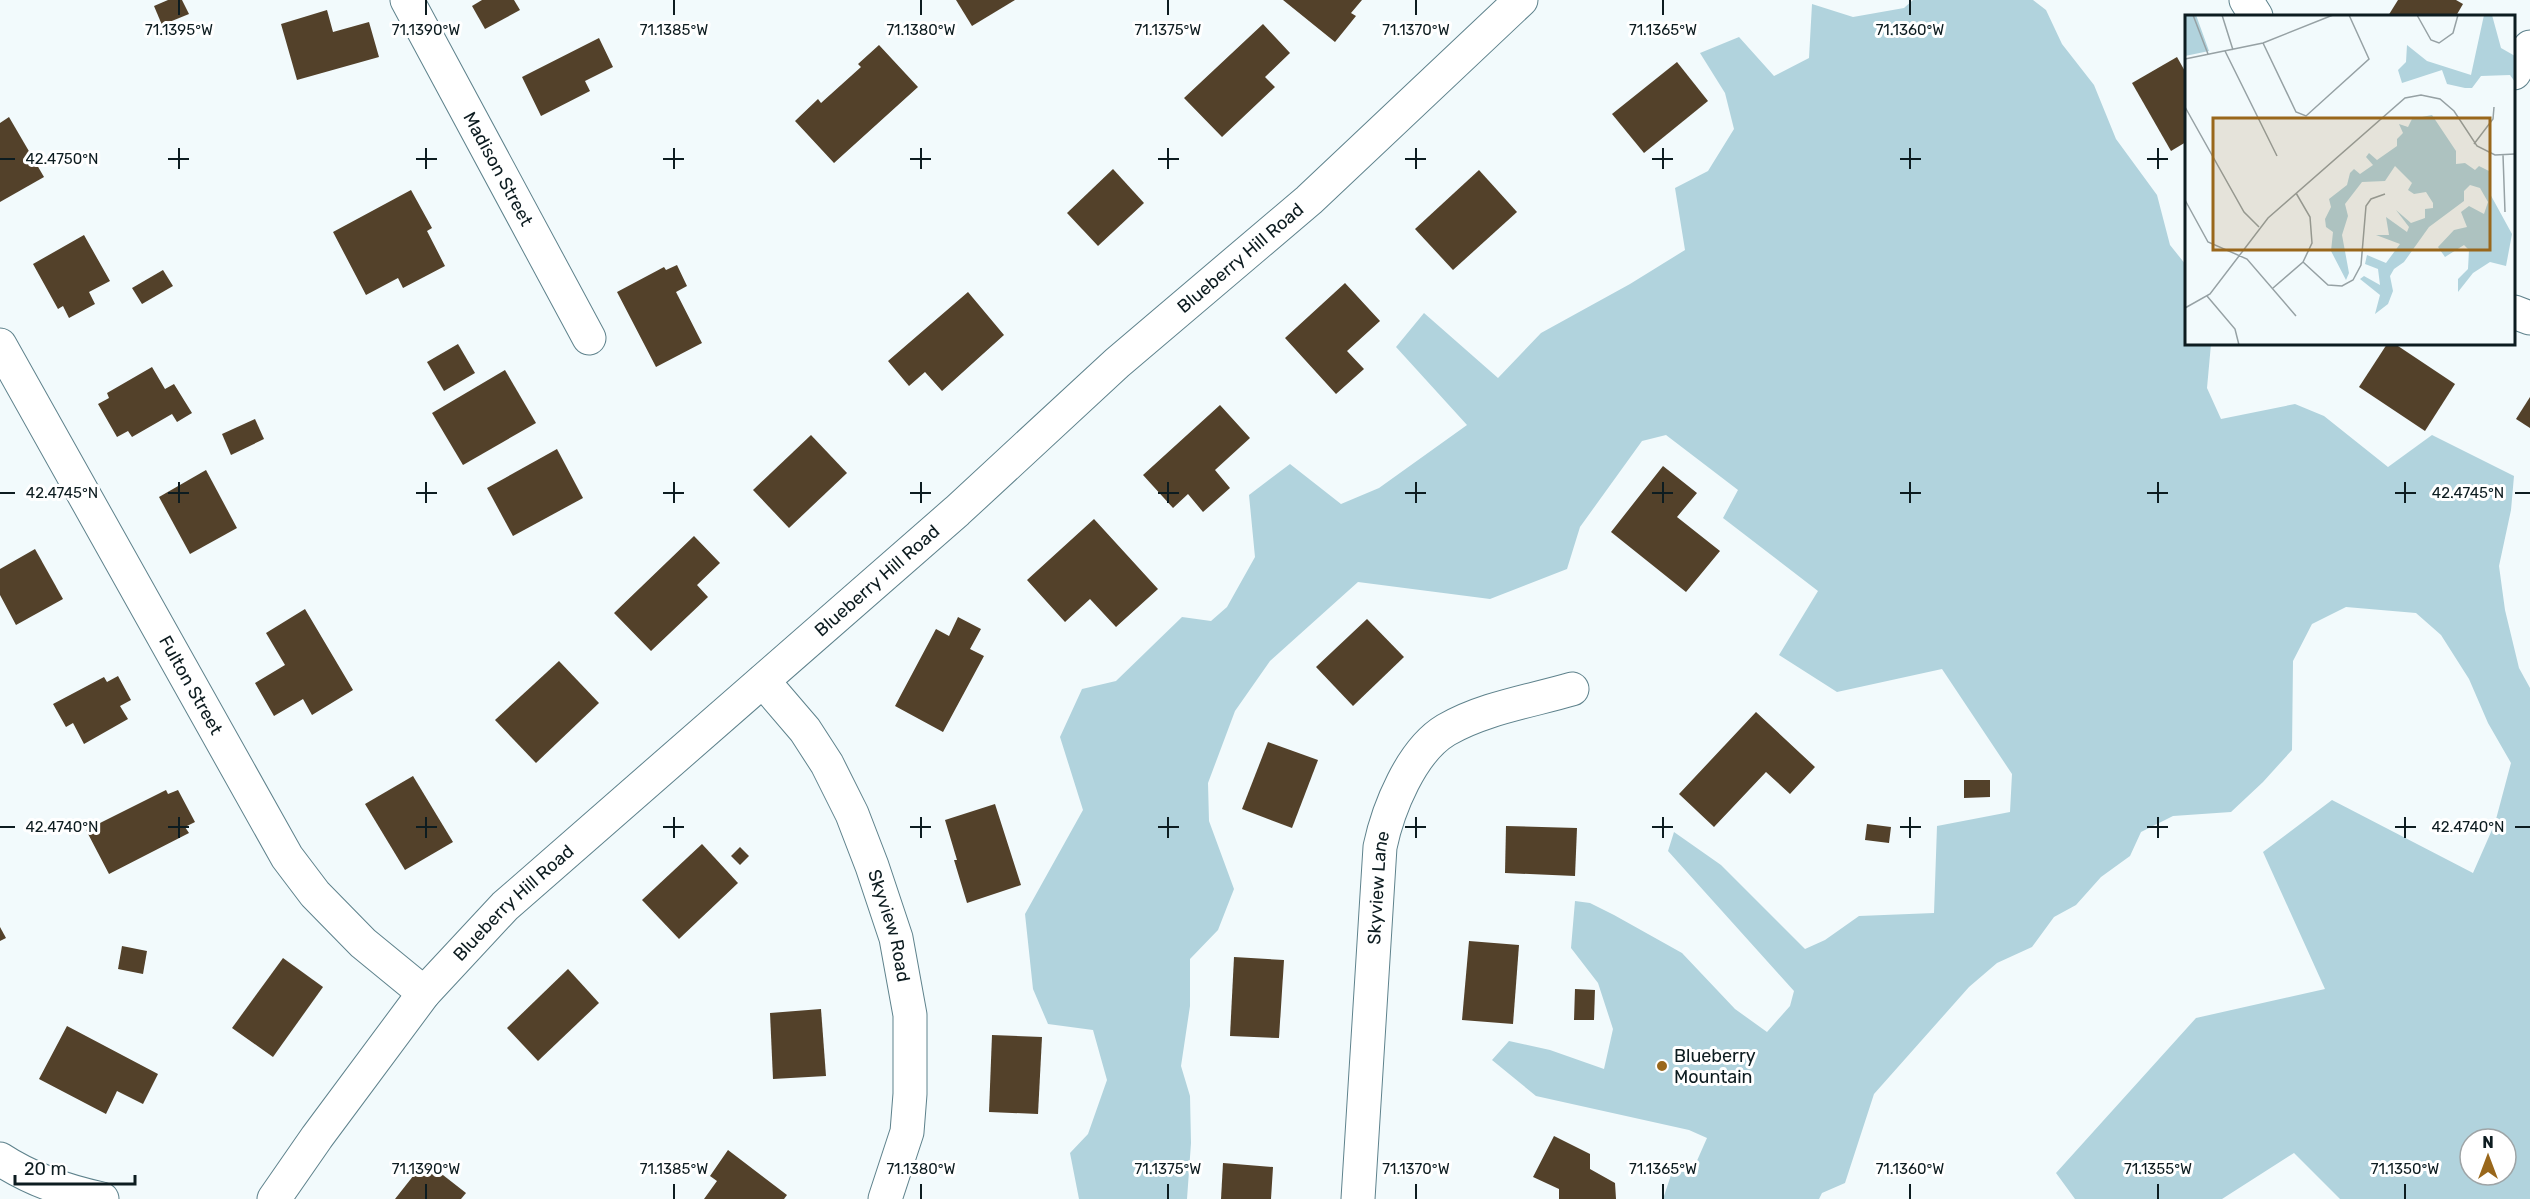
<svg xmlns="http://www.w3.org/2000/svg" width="2530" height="1199" font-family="Rubik,sans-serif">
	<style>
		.green { fill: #b1d3dd; fill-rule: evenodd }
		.building { fill: #53412a }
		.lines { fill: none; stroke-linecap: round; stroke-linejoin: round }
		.minor-casing { stroke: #5e828c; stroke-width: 35 }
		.minor { stroke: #fff; stroke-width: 33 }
		.ticks { fill: none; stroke: #0d1c20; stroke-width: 2 }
		.poi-dot { fill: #99671b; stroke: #fff; stroke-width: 2 }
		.labels { text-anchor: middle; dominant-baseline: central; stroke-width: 6; stroke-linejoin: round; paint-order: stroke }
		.street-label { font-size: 18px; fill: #0d1c20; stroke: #fff }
		.poi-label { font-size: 18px; fill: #0d1c20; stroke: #fff; text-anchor: start }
		.inset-road { fill: none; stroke: #96a1a4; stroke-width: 1.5 }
		.view { fill: #99671b; fill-opacity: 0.15; stroke: #99671b; stroke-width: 3 }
		.inset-edge { fill: none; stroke: #0d1c20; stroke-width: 3 }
		.ticks-label { font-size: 15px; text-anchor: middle; fill: #0d1c20; stroke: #fff; stroke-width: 6; stroke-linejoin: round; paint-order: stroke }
	</style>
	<rect width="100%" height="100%" fill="#f2fafc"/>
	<!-- green -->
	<path class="green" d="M1913 0H2033L2046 10 2062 44 2094 85 2116 139 2157 195 2170 245 2186 265V344H2211L2207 388 2221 419 2295 404 2324 416 2388 467 2432 435 2514 476 2511 510 2499 566 2505 610 2519 668 2530 688V1199H2340L2294 1153 2222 1199H2075L2056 1173 2196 1018 2325 989 2263 852 2332 800 2473 873 2495 823 2511 763 2488 723 2469 679 2441 635 2416 613 2346 607 2312 624 2293 661 2292 750 2263 782 2231 812 2173 816 2141 832 2130 856 2101 877 2076 905 2054 917 2032 947 1997 963 1969 987 1874 1094 1845 1183 1822 1193 1819 1199H1663L1672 1172H1692L1707 1138 1689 1130 1536 1096 1492 1060 1509 1041 1550 1050 1604 1069 1613 1029 1598 983 1571 948 1575 901 1590 903 1614 915 1682 953 1735 1009 1767 1032 1790 1006 1794 991 1668 851 1674 832 1721 865 1805 949 1825 940 1859 916 1934 913 1937 826 2010 812 2012 774 1942 669 1837 692 1779 655 1818 591 1723 518 1738 490 1666 435 1642 441 1580 527 1567 569 1490 599 1358 582 1270 661 1235 711 1208 783 1209 821 1234 889 1218 930 1190 959V1006L1181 1066 1190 1096 1191 1143 1187 1199H1079L1070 1153 1088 1134 1107 1080 1093 1030 1048 1024 1033 989 1025 914 1083 810 1060 737 1082 689 1116 681 1182 617 1211 621 1227 607 1255 557 1249 495 1290 464 1341 504 1379 488 1467 425 1396 347 1424 313 1498 378 1541 333 1630 284 1685 250 1675 188 1708 171 1734 129 1725 93 1700 53 1739 37 1774 76 1809 58 1812 4 1853 17 1904 8ZM2470 1139H2506V1175H2470Z"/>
	<!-- building -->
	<g class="building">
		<polygon points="168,0 182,0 189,14 162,25 154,6"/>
		<polygon points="482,0 514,0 520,10 485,29 472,6"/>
		<polygon points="956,0 1015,0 972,26"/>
		<polygon points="1283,0 1362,0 1351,13 1356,16 1335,42"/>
		<polygon points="2398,0 2456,0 2463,4 2456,16 2388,16"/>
		<polygon points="327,10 333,32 369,22 379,57 297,80 281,24"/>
		<polygon points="1263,24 1290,53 1265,77 1275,87 1222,137 1184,98"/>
		<polygon points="599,38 613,67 585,81 590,91 541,116 522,77"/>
		<polygon points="879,45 918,87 834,163 795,121 818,99 821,103 861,67 858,64"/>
		<polygon points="2177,57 2186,73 2186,142 2171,151 2132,83"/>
		<polygon points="1677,62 1708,101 1644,153 1612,114"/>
		<polygon points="9,117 44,177 0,202 0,123"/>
		<polygon points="1113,169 1144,203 1098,246 1067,213"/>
		<polygon points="1479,170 1517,212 1453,270 1415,229"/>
		<polygon points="411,190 432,228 427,231 445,266 403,288 398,278 366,295 333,232"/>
		<polygon points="84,235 110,281 89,292 95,304 69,318 63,306 58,309 33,264"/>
		<polygon points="677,265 687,286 676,292 702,343 656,367 617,292 664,267 666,270"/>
		<polygon points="163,270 173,286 142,304 132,288"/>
		<polygon points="1345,283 1380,321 1347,351 1364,369 1336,394 1285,338"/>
		<polygon points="968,292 1004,335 942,391 925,372 909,386 888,361"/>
		<polygon points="458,344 475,373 444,391 427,362"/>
		<polygon points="2387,344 2395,344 2455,384 2425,431 2359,387"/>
		<polygon points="152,367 165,389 174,384 192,413 177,422 172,414 132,437 128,431 117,437 98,404 109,398 107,393"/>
		<polygon points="505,370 536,423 463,465 432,413"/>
		<polygon points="2530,397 2530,428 2516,419"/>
		<polygon points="1220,405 1250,438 1215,470 1230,488 1203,512 1188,494 1173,508 1143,475"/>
		<polygon points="255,419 264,439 231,455 222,434"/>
		<polygon points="811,435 847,473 789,528 753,490"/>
		<polygon points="557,449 583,498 513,536 487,488"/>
		<polygon points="1663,466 1697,493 1677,517 1720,551 1686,592 1611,532"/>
		<polygon points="206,470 237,528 190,554 159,497"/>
		<polygon points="1094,519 1158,589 1116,627 1090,599 1065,622 1027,580"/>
		<polygon points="694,536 720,563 697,585 708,597 651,651 614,613"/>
		<polygon points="35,549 63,599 16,625 0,595 0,569"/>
		<polygon points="305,609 353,690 312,715 303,699 274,716 255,683 285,665 266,633"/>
		<polygon points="958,617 981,629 970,649 984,656 943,732 895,706 936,629 949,636"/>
		<polygon points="1367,619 1404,657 1353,706 1316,667"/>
		<polygon points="559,661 599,703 536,763 495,720"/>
		<polygon points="118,676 131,700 120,706 128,719 84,744 73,723 66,727 53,704 104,677 107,682"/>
		<polygon points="1756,712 1815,767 1790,794 1766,772 1714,827 1679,794"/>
		<polygon points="1268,742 1318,760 1292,828 1242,809"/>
		<polygon points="413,776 453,842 405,870 365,804"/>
		<polygon points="1964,780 1990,780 1990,797 1964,798"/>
		<polygon points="166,790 168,794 178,790 195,822 185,827 189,833 109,874 86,830"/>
		<polygon points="995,804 1021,885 967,903 954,860 957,860 945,820"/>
		<polygon points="1867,824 1891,827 1889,843 1865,840"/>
		<polygon points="1506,826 1577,828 1575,876 1505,873"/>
		<polygon points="702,844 738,883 679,939 642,900"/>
		<polygon points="740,847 749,856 740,865 731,856"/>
		<polygon points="0,927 6,938 0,941"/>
		<polygon points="1469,941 1519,945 1513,1024 1462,1020"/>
		<polygon points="122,946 147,951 143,974 118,969"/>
		<polygon points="1234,957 1284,960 1279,1038 1230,1036"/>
		<polygon points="283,958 323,987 273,1057 232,1028"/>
		<polygon points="568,969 599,1003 538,1061 507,1028"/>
		<polygon points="1575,989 1595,990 1594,1020 1574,1020"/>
		<polygon points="821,1009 826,1076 773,1079 770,1013"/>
		<polygon points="67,1026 158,1074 143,1104 117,1091 106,1114 39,1079"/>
		<polygon points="992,1035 1042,1037 1038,1114 989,1112"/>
		<polygon points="1554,1136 1590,1154 1590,1169 1615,1183 1616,1199 1559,1199 1559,1189 1533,1177"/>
		<polygon points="728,1150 787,1195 784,1199 704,1199 717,1181 710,1176"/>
		<polygon points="425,1161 466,1193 461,1199 395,1199"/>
		<polygon points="1223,1163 1273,1167 1271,1199 1221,1199"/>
	</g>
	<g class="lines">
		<defs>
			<g id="minor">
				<path id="s1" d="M407 0 589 338"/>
				<polyline points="2246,0 2256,16"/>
				<polyline points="2514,73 2530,47"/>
				<polyline points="2514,312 2530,318"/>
				<path id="s2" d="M0 345 287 857 315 894 363 943 424 993"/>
				<path id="s3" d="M763 681 805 730 827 764 852 814 872 866 896 938 910 1015V1094L907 1132 885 1199"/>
				<path d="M0 1159C32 1180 65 1191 102 1199"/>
				<path id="s4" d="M274 1199 317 1137 424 993 505 906 957 511 1117 363 1309 200 1521 0"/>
				<path id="s5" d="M1358 1199 1380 847C1388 809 1411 751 1446 730 1484 708 1531 701 1572 689"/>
			</g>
		</defs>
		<!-- minor casing -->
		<use href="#minor" class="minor-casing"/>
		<!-- minor -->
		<use href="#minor" class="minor"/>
	</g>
	<!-- ticks -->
	<path class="ticks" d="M179 0V15M426 0V15M674 0V15M921 0V15M1168 0V15M1416 0V15M1663 0V15M1910 0V15M179 148V169M426 148V169M674 148V169M921 148V169M1168 148V169M1416 148V169M1663 148V169M1910 148V169M2158 148V169M0 159H15M168 159H189M416 159H437M663 159H684M910 159H931M1158 159H1179M1405 159H1426M1652 159H1673M1900 159H1921M2147 159H2168M179 482V503M426 482V503M674 482V503M921 482V503M1168 482V503M1416 482V503M1663 482V503M1910 482V503M2158 482V503M2405 482V503M0 493H15M168 493H189M416 493H437M663 493H684M910 493H931M1158 493H1179M1405 493H1426M1652 493H1673M1900 493H1921M2147 493H2168M2395 493H2416M2515 493H2530M179 817V838M426 817V838M674 817V838M921 817V838M1168 817V838M1416 817V838M1663 817V838M1910 817V838M2158 817V838M2405 817V838M0 827H15M168 827H189M416 827H437M663 827H684M910 827H931M1158 827H1179M1405 827H1426M1652 827H1673M1900 827H1921M2147 827H2168M2395 827H2416M2515 827H2530M426 1184V1199M674 1184V1199M921 1184V1199M1168 1184V1199M1416 1184V1199M1663 1184V1199M1910 1184V1199M2158 1184V1199M2405 1184V1199"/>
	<!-- markers -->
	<circle class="poi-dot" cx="1662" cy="1066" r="6"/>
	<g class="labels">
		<!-- street labels -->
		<g class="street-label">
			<text stroke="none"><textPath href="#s1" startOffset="192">Madison Street</textPath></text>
			<text stroke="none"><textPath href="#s4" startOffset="1354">Blueberry Hill Road</textPath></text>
			<text stroke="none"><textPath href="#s4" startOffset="868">Blueberry Hill Road</textPath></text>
			<text stroke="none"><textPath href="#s2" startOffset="390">Fulton Street</textPath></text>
			<text stroke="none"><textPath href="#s5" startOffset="312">Skyview Lane</textPath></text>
			<text stroke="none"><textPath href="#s4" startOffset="382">Blueberry Hill Road</textPath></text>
			<text stroke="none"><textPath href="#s3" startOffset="279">Skyview Road</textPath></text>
		</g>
		<!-- poi labels -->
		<g class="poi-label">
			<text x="1674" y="1056">Blueberry<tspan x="1674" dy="21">Mountain</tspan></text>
		</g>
	</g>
	<!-- overview -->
	<g transform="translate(2185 15)">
		<rect width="330" height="330" fill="#f2fafc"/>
		<path d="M0 0H11L24 36 0 41ZM299 0H307L316 33 330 41V67L325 60 296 61 287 73H280L262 69 257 55 217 68 213 55 221 47 222 30 242 46 286 60ZM247 100 271 136V149L280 148 290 155 294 151 304 156V177L327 219 321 251 305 247 288 258 273 277V264L283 254 284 235 279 230 260 242 253 232 269 215 282 212 276 197 284 191 299 199 303 187 295 173 285 170 279 176V186L244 212 219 247 209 254 205 261 208 276 203 289 190 299 195 280 175 264 179 261 195 270 193 254 180 249 182 240 201 248 215 229 191 220H204L201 202 222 217 224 212 211 195 226 208 240 203V194L248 193V188L241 177 229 179 223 175 227 168 210 151 200 166 177 167 160 189 163 201 157 220 164 258 161 265 146 236 148 217 141 212 140 204 146 192 144 184 162 170 165 158 169 154 175 159 188 150 181 142 184 138 192 145 212 131V124L218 118 214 109 223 112 227 104Z" fill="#b1d3dd"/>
		<path class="inset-road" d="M8 0 23 39M37 0 48 35M232 0 246 25 254 28 268 18 273 0M78 28 111 97 121 101 184 44 164 0M40 36 92 141M0 44 78 28 148 0M0 92 59 197 74 212M289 129 308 104 309 92M318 140 320 197M0 185 23 227 62 244 111 301M118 247 143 270 157 271 168 265 176 250 181 191 186 184 200 179M88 273 118 247 127 228 125 202 111 178M22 281 50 314 54 330M0 293 25 279 83 203 220 83 236 80 255 84 269 96 292 131 310 140 330 139"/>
		<path class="view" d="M28 103H305V235H28Z"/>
		<rect width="330" height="330" class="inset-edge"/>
	</g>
	<g class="ticks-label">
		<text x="179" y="35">71.1395°W</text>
		<text x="426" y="35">71.1390°W</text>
		<text x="674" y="35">71.1385°W</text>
		<text x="921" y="35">71.1380°W</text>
		<text x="1168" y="35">71.1375°W</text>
		<text x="1416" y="35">71.1370°W</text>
		<text x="1663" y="35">71.1365°W</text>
		<text x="1910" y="35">71.1360°W</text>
		<text x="62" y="164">42.4750°N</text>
		<text x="62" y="498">42.4745°N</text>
		<text x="2468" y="498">42.4745°N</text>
		<text x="62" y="832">42.4740°N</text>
		<text x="2468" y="832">42.4740°N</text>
		<text x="426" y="1174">71.1390°W</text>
		<text x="674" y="1174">71.1385°W</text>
		<text x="921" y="1174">71.1380°W</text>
		<text x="1168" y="1174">71.1375°W</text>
		<text x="1416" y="1174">71.1370°W</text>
		<text x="1663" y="1174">71.1365°W</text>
		<text x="1910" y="1174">71.1360°W</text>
		<text x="2158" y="1174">71.1355°W</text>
		<text x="2405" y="1174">71.1350°W</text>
	</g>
	<!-- north arrow -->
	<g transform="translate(2488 1157)"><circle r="28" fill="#ffffff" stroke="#9ea4a6" stroke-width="1.5"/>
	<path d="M0-4.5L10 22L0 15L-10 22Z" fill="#99671b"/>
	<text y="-9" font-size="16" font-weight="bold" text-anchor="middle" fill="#0d1c20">N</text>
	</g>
	<!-- scale -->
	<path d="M15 1175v9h120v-9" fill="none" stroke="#0d1c20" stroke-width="3"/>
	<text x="24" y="1175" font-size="18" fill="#0d1c20" stroke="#ffffff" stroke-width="4.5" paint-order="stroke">20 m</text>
</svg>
